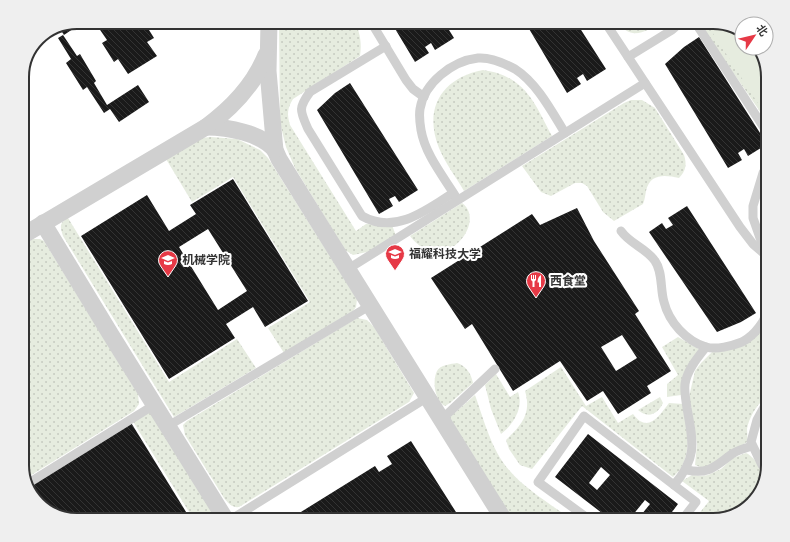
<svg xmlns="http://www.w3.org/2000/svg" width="790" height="542" font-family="'Asap Condensed','Noto Sans SC',sans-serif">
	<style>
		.grass { fill: url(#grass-dots) }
		.park { fill: #e6ecdf }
		.building { fill: url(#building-back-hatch); fill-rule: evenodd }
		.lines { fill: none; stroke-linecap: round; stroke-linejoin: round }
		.service { stroke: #d0d0d0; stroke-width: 9 }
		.minor { stroke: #d0d0d0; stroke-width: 17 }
		.labels { text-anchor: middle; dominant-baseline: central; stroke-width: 4; stroke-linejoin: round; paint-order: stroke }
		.poi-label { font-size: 12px; font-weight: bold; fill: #333; stroke: #fff; text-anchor: start }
		.rim { fill: none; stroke: #333; stroke-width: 2 }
	</style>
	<defs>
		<pattern id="grass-dots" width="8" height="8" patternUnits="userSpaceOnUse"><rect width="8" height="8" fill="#e6ecdf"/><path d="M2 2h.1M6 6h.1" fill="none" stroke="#c6cbc0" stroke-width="1.8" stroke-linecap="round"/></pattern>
		<pattern id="building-back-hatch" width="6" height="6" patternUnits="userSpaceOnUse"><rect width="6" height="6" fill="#1a1a1a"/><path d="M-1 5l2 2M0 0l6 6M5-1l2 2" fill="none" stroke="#333"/></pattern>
	</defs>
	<rect width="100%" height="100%" fill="#fff"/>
	<!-- grass -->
	<g class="grass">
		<path d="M279 22H355L356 23C360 35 362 43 360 56L293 99C287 109 287 114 290 125L356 231 366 224 392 225 396 236 367 252 353 255 345 250 295 168 286 147 280 123Z"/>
		<path d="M618 22H662C646 32 630 41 618 22Z"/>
		<path d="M700 22H713L742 31V48H758C772 63 768 103 768 123L710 39Z"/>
		<path d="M483 70C525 76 534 102 552 136L464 191C456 177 445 163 439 148 423 108 442 78 483 70Z"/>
		<path d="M631 100H642L655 108 684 155C687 164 686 171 679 178 665 175 650 173 646 191 645 196 645 199 643 204L614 221 603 212 587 186 582 183H575L551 196 541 192 522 166 624 103Z"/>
		<polygon points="211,137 237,139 260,150 268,158 357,299 356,307 353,311 284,353 268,328 310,302 233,177 192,202 166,159 200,138"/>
		<path d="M768 177V223C758 203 758 197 768 177Z"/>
		<path d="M462 203C488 222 443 279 410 236Z"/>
		<path d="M68 218 169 382 237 339 256 368 174 417 63 236C60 227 59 223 68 218Z"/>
		<polygon points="33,239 40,239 44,241 138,394 139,404 134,411 25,479 22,468 22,245"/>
		<path d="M357 318 367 320 374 327 414 393 409 402 239 507C232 508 228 503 224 498L185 435 183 425 187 421Z"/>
		<path d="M768 320V396C758 402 749 417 747 429 747 433 748 438 747 442L708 467H700L695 465 697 444 689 397 695 371 701 363 712 352 723 351Z"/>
		<polygon points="678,337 699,349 681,395 667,397 667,384 678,375 662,347"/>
		<path d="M457 363C466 366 471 373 473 383L450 403 445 406C435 401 432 381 437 371 440 365 451 364 457 363Z"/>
		<path d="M561 367 586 406 602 397 618 423 633 414C648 434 659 416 669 403L683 404C686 423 692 445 683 464 681 469 677 473 673 477L582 406 532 469 520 465 509 449 506 440C521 425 532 414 525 391Z"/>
		<path d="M496 374 510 397 518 392C524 408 513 425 501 434L491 409 485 385Z"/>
		<path d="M475 395C484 420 491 449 509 470 526 490 551 504 572 520H513L449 418Z"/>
		<path d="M660 397 663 403C658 414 648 419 638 410Z"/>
		<polygon points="150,409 220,520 194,520 132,420"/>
		<path d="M746 453C752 455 760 467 766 472L759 496 740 513 713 520H694L709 501 682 481 692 475 702 476 708 475 721 469 733 458Z"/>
	</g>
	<!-- park -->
	<path class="park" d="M707 22H713L742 31V48H758C772 64 768 99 768 119L707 24Z"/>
	<!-- building -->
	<g class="building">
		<polygon points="77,22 83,22 64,35 60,29"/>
		<polygon points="99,22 144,22 154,38 147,42 157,56 128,74 118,59 114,62 102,43 107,40 96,24"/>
		<polygon points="391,22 444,22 454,38 435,50 431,43 425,47 429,53 415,62"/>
		<polygon points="525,22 576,22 606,69 587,81 583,74 577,78 581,84 567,93"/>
		<polygon points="63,35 77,56 80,54 96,81 94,83 107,105 138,85 149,102 119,122 110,109 104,113 87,87 83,90 66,63 71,59 58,38"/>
		<polygon points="699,37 767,144 748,156 744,149 738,153 742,160 728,168 665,64 684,47"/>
		<polygon points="350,83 418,190 399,202 395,196 389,199 393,206 379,214 317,110 335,93"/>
		<path d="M233 179 308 301 265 327 253 307 226 324 235 338 169 379 81 236 147 195 169 231 196 214 190 205ZM208 229 247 291 218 310 179 247Z"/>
		<polygon points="687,206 756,313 741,322 717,332 649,232 662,223 666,229 673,225 668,218"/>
		<path d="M577 208 594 241 639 311 635 314 671 371 647 386 651 393 618 414 603 391 587 401 560 361 513 391 472 324 465 329 431 278 532 214 540 225ZM622 335 637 358 616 371 601 347Z"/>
		<polygon points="130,421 191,520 77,520 46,511 29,492 27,485"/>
		<path d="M588 434 678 504 666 520H611L555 477ZM601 467 610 475 597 490 589 483ZM645 500 650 504 637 520 632 516Z"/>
		<polygon points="411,441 461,520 288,520 375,466 379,472 392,464 387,456"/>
	</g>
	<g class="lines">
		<!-- service -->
		<g class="service">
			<polyline points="371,22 406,80 413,89 424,97"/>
			<polyline points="605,22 740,227 753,244 768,257"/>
			<polyline points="695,22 768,134"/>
			<path d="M386 46 310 92C298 108 300 111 308 129L362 216C395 235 427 210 453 193"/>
			<polyline points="628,57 672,30 681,22"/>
			<polyline points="768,165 763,173 753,206 753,218 766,255 768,272"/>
			<path d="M456 197C443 176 425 154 421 130 420 124 419 115 420 109 424 83 452 61 478 58 491 57 504 63 515 69 537 83 552 112 565 133"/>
			<path d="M621 231C630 244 646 248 655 261 663 272 660 289 664 302 669 322 686 341 706 347 716 350 732 346 742 342 754 336 767 320 768 306"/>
			<polyline points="348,269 645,83"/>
			<polyline points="442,419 495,369"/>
			<polyline points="168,426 371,305"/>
			<polyline points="767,468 762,465 751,442 757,420 768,400"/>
			<path d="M687 470C709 475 715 466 732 454 738 450 745 448 752 446"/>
			<polyline points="27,484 154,405"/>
			<path d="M674 485C698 457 693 442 687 408 686 401 684 391 685 384 687 370 698 357 706 347"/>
			<polyline points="230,520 428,397"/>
			<polyline points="590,520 538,482 584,416 696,502 682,520"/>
		</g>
		<!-- minor -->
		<g class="minor">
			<polyline points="269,22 268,71 274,140 275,150 279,159 504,520"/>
			<path d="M206 127C228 127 261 133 275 150"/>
			<polyline points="43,223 111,335 226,520"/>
			<path d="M22 236 206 127C232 108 254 85 266 55"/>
		</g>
	</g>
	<!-- icons -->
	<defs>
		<symbol id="university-pin" viewBox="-11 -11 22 30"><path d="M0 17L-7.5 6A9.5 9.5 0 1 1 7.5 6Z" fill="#e63946" stroke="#fff"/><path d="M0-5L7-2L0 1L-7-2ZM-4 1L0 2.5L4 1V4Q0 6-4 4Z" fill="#fff"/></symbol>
		<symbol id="restaurant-pin" viewBox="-11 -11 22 30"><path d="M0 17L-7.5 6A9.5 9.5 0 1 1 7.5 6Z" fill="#e63946" stroke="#fff"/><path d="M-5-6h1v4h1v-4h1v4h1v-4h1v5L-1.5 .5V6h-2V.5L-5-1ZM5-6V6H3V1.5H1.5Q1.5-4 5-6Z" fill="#fff"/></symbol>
	</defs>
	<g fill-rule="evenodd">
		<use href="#university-pin" x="384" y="243" width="22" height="30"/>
		<use href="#university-pin" x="157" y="249" width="22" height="30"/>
		<use href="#restaurant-pin" x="525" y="270" width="22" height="30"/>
	</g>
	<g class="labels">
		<!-- poi labels -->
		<g class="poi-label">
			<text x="409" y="254">福耀科技大学</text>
			<text x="182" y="260">机械学院</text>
			<text x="550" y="281">西食堂</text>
		</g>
	</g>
	<!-- crop -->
	<path d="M0 0H790V542H0ZM77 29H713A48 48 0 0 1 761 77V465A48 48 0 0 1 713 513H77A48 48 0 0 1 29 465V77A48 48 0 0 1 77 29Z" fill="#efefef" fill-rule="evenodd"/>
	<path class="rim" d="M77 29H713A48 48 0 0 1 761 77V465A48 48 0 0 1 713 513H77A48 48 0 0 1 29 465V77A48 48 0 0 1 77 29Z"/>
	<!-- north arrow -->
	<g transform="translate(754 36) rotate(55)"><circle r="19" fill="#ffffff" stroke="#adadad"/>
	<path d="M0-3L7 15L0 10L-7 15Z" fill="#e63946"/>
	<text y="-6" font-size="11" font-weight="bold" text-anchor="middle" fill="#333333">北</text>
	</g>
</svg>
